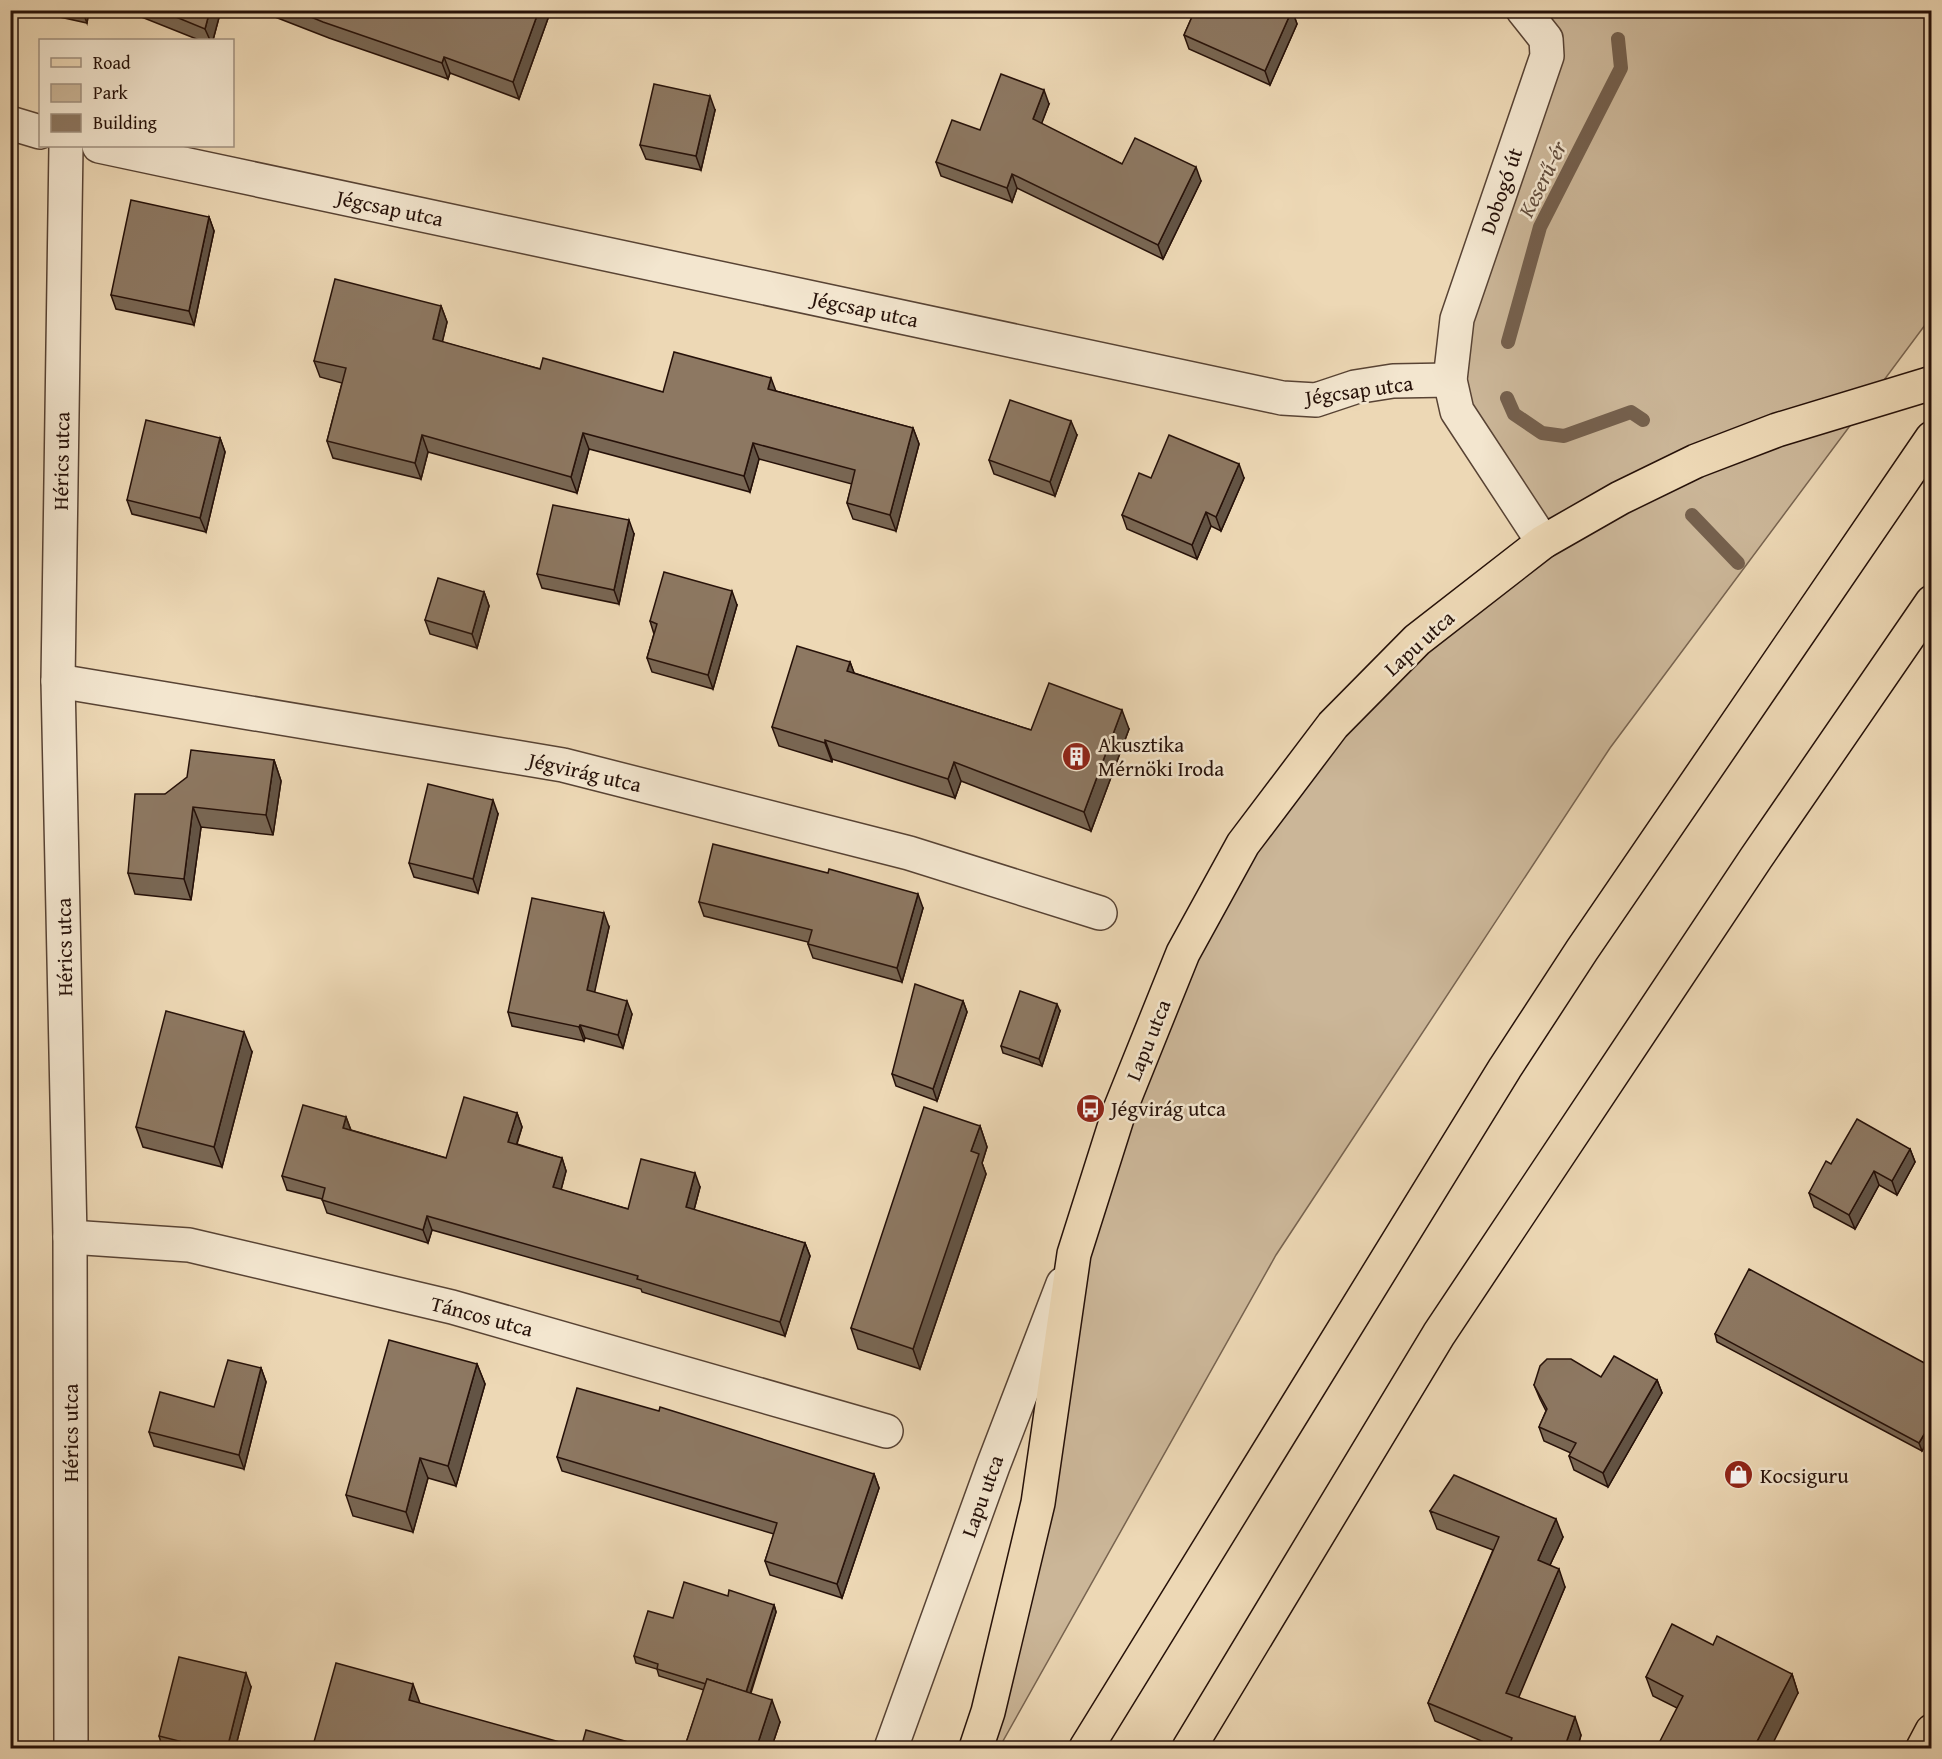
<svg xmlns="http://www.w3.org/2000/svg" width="1942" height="1759" font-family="'Gentium Book Plus',serif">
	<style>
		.green { fill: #cbb698; stroke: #786450; stroke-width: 1.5 }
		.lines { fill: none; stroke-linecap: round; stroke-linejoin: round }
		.stream { stroke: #75604d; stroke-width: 14 }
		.minor-casing { stroke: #584334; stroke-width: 36 }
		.major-casing { stroke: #261109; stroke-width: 36 }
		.minor { stroke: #f3e6cf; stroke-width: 33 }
		.major { stroke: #edd8b5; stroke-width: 33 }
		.wall { fill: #796754; stroke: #261109; stroke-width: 1.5 }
		.shaded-wall { fill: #635445; stroke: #261109; stroke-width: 1.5 }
		.building { fill: #8d7862; stroke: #261109; stroke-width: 1.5 }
		.labels { text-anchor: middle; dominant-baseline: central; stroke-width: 5; stroke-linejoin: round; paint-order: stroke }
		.street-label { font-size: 21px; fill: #261109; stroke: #f3e6cf }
		.poi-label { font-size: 21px; fill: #261109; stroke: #f3e6cf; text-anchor: start }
		.water-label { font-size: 22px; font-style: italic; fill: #614c3c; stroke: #f3e6cf }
	</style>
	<rect width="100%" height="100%" fill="#edd8b5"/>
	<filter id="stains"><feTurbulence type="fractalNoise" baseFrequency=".00333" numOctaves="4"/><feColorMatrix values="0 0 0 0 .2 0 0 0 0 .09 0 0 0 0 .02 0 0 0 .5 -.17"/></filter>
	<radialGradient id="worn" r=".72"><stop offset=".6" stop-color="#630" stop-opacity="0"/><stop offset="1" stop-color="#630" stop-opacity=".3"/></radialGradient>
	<!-- green -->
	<polygon class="green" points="1542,10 1931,11 1931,317 1610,748 1276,1255 999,1748 976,1748 1074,1254 1183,953 1333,725 1543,542 1450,380 1528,109"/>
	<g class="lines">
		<!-- stream -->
		<g class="stream">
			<polyline points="1508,342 1540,227 1621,68 1618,39"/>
			<polyline points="1507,398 1514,414 1542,433 1564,436 1631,412 1643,420"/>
			<polyline points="1692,515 1738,563"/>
		</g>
		<defs>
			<g id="minor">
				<polyline points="1523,10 1546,39 1547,56 1457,319 1450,380 1457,411 1543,542"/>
				<polyline points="10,123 40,132"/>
				<polyline points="66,146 58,681 70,1237 71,1748"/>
				<polyline points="99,146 1282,398 1316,400 1355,387 1393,381 1450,380"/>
				<polyline points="58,681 563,765 909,853 1100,913"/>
				<polyline points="70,1237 189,1245 452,1307 886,1431"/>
				<polyline points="891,1748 993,1466 1063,1284"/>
			</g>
			<g id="major">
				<polyline points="976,1748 988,1712 1038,1503 1074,1254 1119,1112 1183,953 1243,844 1333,725 1417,640 1543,542 1620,498 1696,461 1777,430 1932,383"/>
				<polyline points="1086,1748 1505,1068 1582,950 1932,438"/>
				<polyline points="1189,1748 1439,1334 1756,858 1932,602"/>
				<polyline points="1923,1748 1932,1731"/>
			</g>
		</defs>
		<!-- minor casing -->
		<use href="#minor" class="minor-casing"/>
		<!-- major casing -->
		<use href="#major" class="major-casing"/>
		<!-- minor -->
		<use href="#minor" class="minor"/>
		<!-- major -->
		<use href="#major" class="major"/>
	</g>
	<!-- wall -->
	<g class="wall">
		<polygon points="28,10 89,10 87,23"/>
		<polygon points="124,10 221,10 213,40 199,40"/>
		<polygon points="257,10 551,10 519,99 450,73 448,79 329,38"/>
		<polygon points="1195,10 1292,10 1297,24 1270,85 1189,49 1184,35"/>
		<polygon points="1049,104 1041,124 1122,164 1201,181 1163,259 1017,188 1012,202 941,176 936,162 980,130"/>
		<polygon points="715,110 701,170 646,159 640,145"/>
		<polygon points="209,217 214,231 194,325 116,309 111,295"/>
		<polygon points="441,306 447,322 442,342 540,369 663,392 776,391 913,428 919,444 896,531 853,519 847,503 852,484 759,459 750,492 589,449 577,493 428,452 421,479 333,458 327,441 342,383 320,377 314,361"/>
		<polygon points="1077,435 1055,496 994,474 989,460"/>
		<polygon points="220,438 225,452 206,532 132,514 127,500"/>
		<polygon points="1151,478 1244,478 1221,531 1211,526 1197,559 1127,529 1122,515"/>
		<polygon points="634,534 619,604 542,588 537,574"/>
		<polygon points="484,592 489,606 477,648 430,634 425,620"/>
		<polygon points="737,605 713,689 652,672 647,658 654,634 650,621"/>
		<polygon points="850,662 854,673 1031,730 1129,729 1091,831 961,781 955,798 832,759 832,762 779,746 772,727"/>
		<polygon points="274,760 281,781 273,835 201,827 191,900 135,894 128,873 165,794"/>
		<polygon points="498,814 478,893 414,877 409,863"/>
		<polygon points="699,902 923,908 902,982 813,958 808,944 808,942 704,916"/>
		<polygon points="609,927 594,992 632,1014 623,1048 585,1038 584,1041 512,1026 508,1012"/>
		<polygon points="963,1001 967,1012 937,1101 896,1086 892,1074"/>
		<polygon points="1060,1011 1042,1066 1003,1053 1001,1046"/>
		<polygon points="252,1052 222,1167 143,1147 136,1127"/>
		<polygon points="517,1113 522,1127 517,1144 562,1158 566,1171 561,1190 628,1209 700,1187 694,1210 805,1243 810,1256 785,1336 642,1292 641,1289 432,1230 428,1243 327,1213 322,1199 287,1190 282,1176 346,1117 351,1130 446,1158"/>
		<polygon points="980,1126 987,1147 982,1163 986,1174 920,1369 858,1349 851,1328"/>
		<polygon points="1910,1149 1915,1162 1897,1195 1879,1185 1855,1229 1814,1207 1809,1193 1831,1164"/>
		<polygon points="1715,1334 1932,1367 1932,1433 1922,1451 1717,1342"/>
		<polygon points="477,1364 485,1384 456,1486 428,1478 413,1532 353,1516 346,1495"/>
		<polygon points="261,1368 266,1382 244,1469 154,1446 149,1432 214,1407"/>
		<polygon points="1601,1377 1657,1380 1662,1393 1608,1487 1574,1470 1569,1456 1571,1453 1544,1441 1539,1427 1546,1411 1540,1399 1534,1385"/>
		<polygon points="557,1457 874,1474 879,1488 842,1598 770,1575 765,1561 774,1534 562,1471"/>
		<polygon points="1430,1511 1563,1537 1550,1565 1565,1587 1518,1697 1581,1735 1577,1749 1500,1749 1435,1721 1428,1703 1493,1550 1437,1529"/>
		<polygon points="728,1596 774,1605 776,1612 751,1693 780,1722 771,1749 684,1749 704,1690 659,1676 657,1669 636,1663 634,1656 673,1618"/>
		<polygon points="1713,1645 1792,1674 1798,1693 1677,1708 1653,1696 1646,1677"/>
		<polygon points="251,1687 235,1749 163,1749 159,1736"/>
	</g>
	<!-- shaded-wall -->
	<g class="shaded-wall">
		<polygon points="82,10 89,10 87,23"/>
		<polygon points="210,10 221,10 213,40 210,40 205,29"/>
		<polygon points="539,10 551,10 519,99 513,82"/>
		<polygon points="1292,10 1297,24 1270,85 1265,71"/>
		<polygon points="444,57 450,73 448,79 442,63"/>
		<polygon points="1044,90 1049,104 1038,133 1033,119"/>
		<polygon points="710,96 715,110 701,170 696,156"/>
		<polygon points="1196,167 1201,181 1163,259 1158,245"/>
		<polygon points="1012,174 1017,188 1012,202 1007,188"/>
		<polygon points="209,217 214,231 194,325 189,311"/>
		<polygon points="441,306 447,322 439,356 433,339"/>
		<polygon points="771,378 777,394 768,389"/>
		<polygon points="1071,421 1077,435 1055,496 1050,482"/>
		<polygon points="913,428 919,444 896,531 890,515"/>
		<polygon points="583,433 589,449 577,493 571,477"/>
		<polygon points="422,435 428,452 421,479 415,463"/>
		<polygon points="220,438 225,452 206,532 200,518"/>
		<polygon points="753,443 759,459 750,492 744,476"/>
		<polygon points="1239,464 1244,478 1221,531 1216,517"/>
		<polygon points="1206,512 1211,526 1197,559 1192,545"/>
		<polygon points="629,520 634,534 619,604 614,590"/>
		<polygon points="732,591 737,605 713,689 708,675"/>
		<polygon points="484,592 489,606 477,648 472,634"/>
		<polygon points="850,662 857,681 847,671"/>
		<polygon points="1122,710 1129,729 1091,831 1084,812"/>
		<polygon points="825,740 832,759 832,762 825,743"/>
		<polygon points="274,760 281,781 273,835 266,815"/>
		<polygon points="954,762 961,781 955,798 948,779"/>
		<polygon points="493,800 498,814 478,893 473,879"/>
		<polygon points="193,807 201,827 191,900 184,879"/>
		<polygon points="918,894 923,908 902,982 897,968"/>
		<polygon points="604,913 609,927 592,1004 587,990"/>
		<polygon points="627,1001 632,1014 623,1048 618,1035"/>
		<polygon points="963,1001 967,1012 937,1101 933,1089"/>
		<polygon points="1057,1004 1060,1011 1042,1066 1039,1059"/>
		<polygon points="580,1025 585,1038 584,1041 579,1027"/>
		<polygon points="244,1032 252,1052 222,1167 214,1147"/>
		<polygon points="517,1113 522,1127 513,1155 508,1142"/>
		<polygon points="346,1117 351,1131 343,1128"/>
		<polygon points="980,1126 987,1147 982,1163 986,1174 920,1369 913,1349 971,1151"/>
		<polygon points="1910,1149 1915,1162 1897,1195 1892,1181"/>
		<polygon points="562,1158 566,1171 558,1201 553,1187"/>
		<polygon points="1874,1171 1879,1185 1855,1229 1849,1215"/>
		<polygon points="695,1173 700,1187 691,1221 686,1207"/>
		<polygon points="427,1216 432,1230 428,1243 423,1230"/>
		<polygon points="805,1243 810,1256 785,1336 780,1322"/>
		<polygon points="477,1364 485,1384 456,1486 448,1466"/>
		<polygon points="261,1368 266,1382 244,1469 239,1455"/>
		<polygon points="1657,1380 1662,1393 1608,1487 1603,1473"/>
		<polygon points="1932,1421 1932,1433 1922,1451 1919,1443"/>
		<polygon points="420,1458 428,1478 413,1532 406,1512"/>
		<polygon points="874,1474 879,1488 842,1598 837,1584"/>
		<polygon points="1556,1519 1563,1537 1544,1578 1538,1560"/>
		<polygon points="1559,1569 1565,1587 1513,1711 1506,1693"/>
		<polygon points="774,1605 776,1612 747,1703 745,1696"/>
		<polygon points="246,1673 251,1687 235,1749 227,1749"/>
		<polygon points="1792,1674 1798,1693 1770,1749 1753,1749"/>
		<polygon points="413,1684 421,1706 409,1700"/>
		<polygon points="772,1700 780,1722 771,1749 756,1749"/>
		<polygon points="1575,1717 1581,1735 1577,1749 1564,1749"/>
	</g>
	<!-- building -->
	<g class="building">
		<polygon points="159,10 210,10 205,29"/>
		<polygon points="294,10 539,10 513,82 444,57 442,63 323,22"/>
		<polygon points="1195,10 1292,10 1265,71 1184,35"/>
		<polygon points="1001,74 1044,90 1033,119 1122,164 1135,138 1196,167 1158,245 1012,174 1007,188 936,162 952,120 980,130"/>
		<polygon points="654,84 710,96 696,156 640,145"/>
		<polygon points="131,200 209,217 189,311 111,295"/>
		<polygon points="335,279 441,306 433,339 540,369 543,358 663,392 674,352 771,378 768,389 913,428 890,515 847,503 855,470 753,443 744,476 583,433 571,477 422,435 415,463 327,441 346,368 314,361"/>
		<polygon points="1010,400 1071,421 1050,482 989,460"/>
		<polygon points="146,420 220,438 200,518 127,500"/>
		<polygon points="1169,435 1239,464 1216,517 1206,512 1192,545 1122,515 1139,473 1151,478"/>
		<polygon points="553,505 629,520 614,590 537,574"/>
		<polygon points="664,572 732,591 708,675 647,658 657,624 650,621"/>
		<polygon points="438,578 484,592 472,634 425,620"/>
		<polygon points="797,646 850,662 847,671 1031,730 1049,683 1122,710 1084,812 954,762 948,779 825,740 825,743 772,727"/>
		<polygon points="191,750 274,760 266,815 193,807 184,879 128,873 135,794 165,794 187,777"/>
		<polygon points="428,784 493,800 473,879 409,863"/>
		<polygon points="713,844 828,873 829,869 918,894 897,968 808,944 812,930 699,902"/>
		<polygon points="532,898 604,913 587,990 627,1001 618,1035 580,1025 579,1027 508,1012"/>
		<polygon points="915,984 963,1001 933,1089 892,1074"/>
		<polygon points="1020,991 1057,1004 1039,1059 1001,1046"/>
		<polygon points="166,1011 244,1032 214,1147 136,1127"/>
		<polygon points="464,1097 517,1113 508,1142 562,1158 553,1187 628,1209 641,1159 695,1173 686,1207 805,1243 780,1322 637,1279 638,1276 427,1216 423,1230 322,1200 325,1188 282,1176 303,1105 346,1117 343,1128 446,1158"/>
		<polygon points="924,1107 980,1126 971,1151 979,1154 913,1349 851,1328"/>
		<polygon points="1857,1119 1910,1149 1892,1181 1874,1171 1849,1215 1809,1193 1826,1161 1831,1164"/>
		<polygon points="1749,1269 1932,1367 1932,1421 1919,1443 1715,1334"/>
		<polygon points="389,1340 477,1364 448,1466 420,1458 406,1512 346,1495"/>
		<polygon points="1614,1356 1657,1380 1603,1473 1569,1456 1576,1443 1539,1427 1547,1409 1534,1385 1540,1366 1547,1359 1571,1359 1601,1377"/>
		<polygon points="228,1360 261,1368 239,1455 149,1432 160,1392 214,1407"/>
		<polygon points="577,1388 659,1411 660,1407 874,1474 837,1584 765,1561 777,1523 557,1457"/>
		<polygon points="1454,1475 1556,1519 1538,1560 1559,1569 1506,1693 1575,1717 1564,1749 1508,1749 1512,1738 1428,1703 1499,1537 1430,1511"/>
		<polygon points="684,1582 728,1596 729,1590 774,1605 746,1692 707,1679 706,1684 657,1669 658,1664 634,1656 648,1611 673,1618"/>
		<polygon points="1672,1624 1713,1645 1717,1636 1792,1674 1753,1749 1656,1749 1683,1696 1646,1677"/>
		<polygon points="179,1657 246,1673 227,1749 210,1749 159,1736"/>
		<polygon points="336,1663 413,1684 409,1700 581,1748 586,1730 653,1749 312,1749"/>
		<polygon points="707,1679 772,1700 756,1749 684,1749"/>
	</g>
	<!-- icons -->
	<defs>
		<symbol id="building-disc" viewBox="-11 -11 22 22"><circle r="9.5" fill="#8f2418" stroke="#f3e6cf"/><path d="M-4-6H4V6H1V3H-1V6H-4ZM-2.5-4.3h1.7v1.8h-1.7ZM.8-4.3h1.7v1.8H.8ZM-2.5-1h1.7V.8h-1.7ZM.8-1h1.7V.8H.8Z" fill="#fff"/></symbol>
		<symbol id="bus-disc" viewBox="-11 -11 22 22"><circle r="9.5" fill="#8f2418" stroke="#f3e6cf"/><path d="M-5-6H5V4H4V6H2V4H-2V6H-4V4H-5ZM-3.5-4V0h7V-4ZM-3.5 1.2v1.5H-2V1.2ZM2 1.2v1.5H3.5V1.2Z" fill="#fff"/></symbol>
		<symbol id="shop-disc" viewBox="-11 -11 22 22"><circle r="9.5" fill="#8f2418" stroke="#f3e6cf"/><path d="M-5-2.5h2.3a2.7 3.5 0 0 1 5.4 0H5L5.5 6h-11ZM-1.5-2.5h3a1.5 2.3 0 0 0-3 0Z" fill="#fff"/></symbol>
	</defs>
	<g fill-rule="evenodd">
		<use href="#building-disc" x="1060" y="740" width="33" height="33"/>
		<use href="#bus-disc" x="1074" y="1092" width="33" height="33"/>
		<use href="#shop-disc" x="1722" y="1458" width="33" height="33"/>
	</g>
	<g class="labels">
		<!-- street labels -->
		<g class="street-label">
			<text transform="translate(1501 191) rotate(-71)">Dobogó út</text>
			<text transform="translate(390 208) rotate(12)">Jégcsap utca</text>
			<text transform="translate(865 309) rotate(12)">Jégcsap utca</text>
			<text transform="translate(1359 390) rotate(-8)">Jégcsap utca</text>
			<text transform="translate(61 461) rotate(-89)">Hérics utca</text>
			<text transform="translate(1419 643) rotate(-42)">Lapu utca</text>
			<text transform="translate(585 772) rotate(13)">Jégvirág utca</text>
			<text transform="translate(64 947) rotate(-91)">Hérics utca</text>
			<text transform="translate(1148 1040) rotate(-68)">Lapu utca</text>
			<text transform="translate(482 1316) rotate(15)">Táncos utca</text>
			<text transform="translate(70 1433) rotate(-90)">Hérics utca</text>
			<text transform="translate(982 1496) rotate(-70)">Lapu utca</text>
		</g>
		<!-- poi labels -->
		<g class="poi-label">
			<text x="1098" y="744">Akusztika<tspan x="1098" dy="24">Mérnöki Iroda</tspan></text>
			<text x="1111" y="1108">Jégvirág utca</text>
			<text x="1760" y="1475">Kocsiguru</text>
		</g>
		<!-- water labels -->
		<g class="water-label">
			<text transform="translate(1542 179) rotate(-64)">Keserű-ér</text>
		</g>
	</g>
	<!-- margin -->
	<rect width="1942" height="1759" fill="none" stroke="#edd8b5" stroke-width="36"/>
	<rect x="12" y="12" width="1918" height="1735" fill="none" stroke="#261109" stroke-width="3"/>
	<rect x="18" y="18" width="1906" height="1723" fill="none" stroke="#261109" stroke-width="1.5"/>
	<!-- legend -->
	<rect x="39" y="39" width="195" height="108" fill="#f3e6cf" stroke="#a19180" stroke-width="1.5"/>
	<rect x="51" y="58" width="30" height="9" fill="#edd8b5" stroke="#a19180" stroke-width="1.5"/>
	<text x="93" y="69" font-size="18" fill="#261109">Road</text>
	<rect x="51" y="84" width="30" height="18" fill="#cbb698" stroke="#a19180" stroke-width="1.5"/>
	<text x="93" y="99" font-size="18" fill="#261109">Park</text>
	<rect x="51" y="114" width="30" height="18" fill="#8d7862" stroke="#a19180" stroke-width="1.5"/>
	<text x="93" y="129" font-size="18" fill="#261109">Building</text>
	<rect width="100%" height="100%" filter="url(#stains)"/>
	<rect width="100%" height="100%" fill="url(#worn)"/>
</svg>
